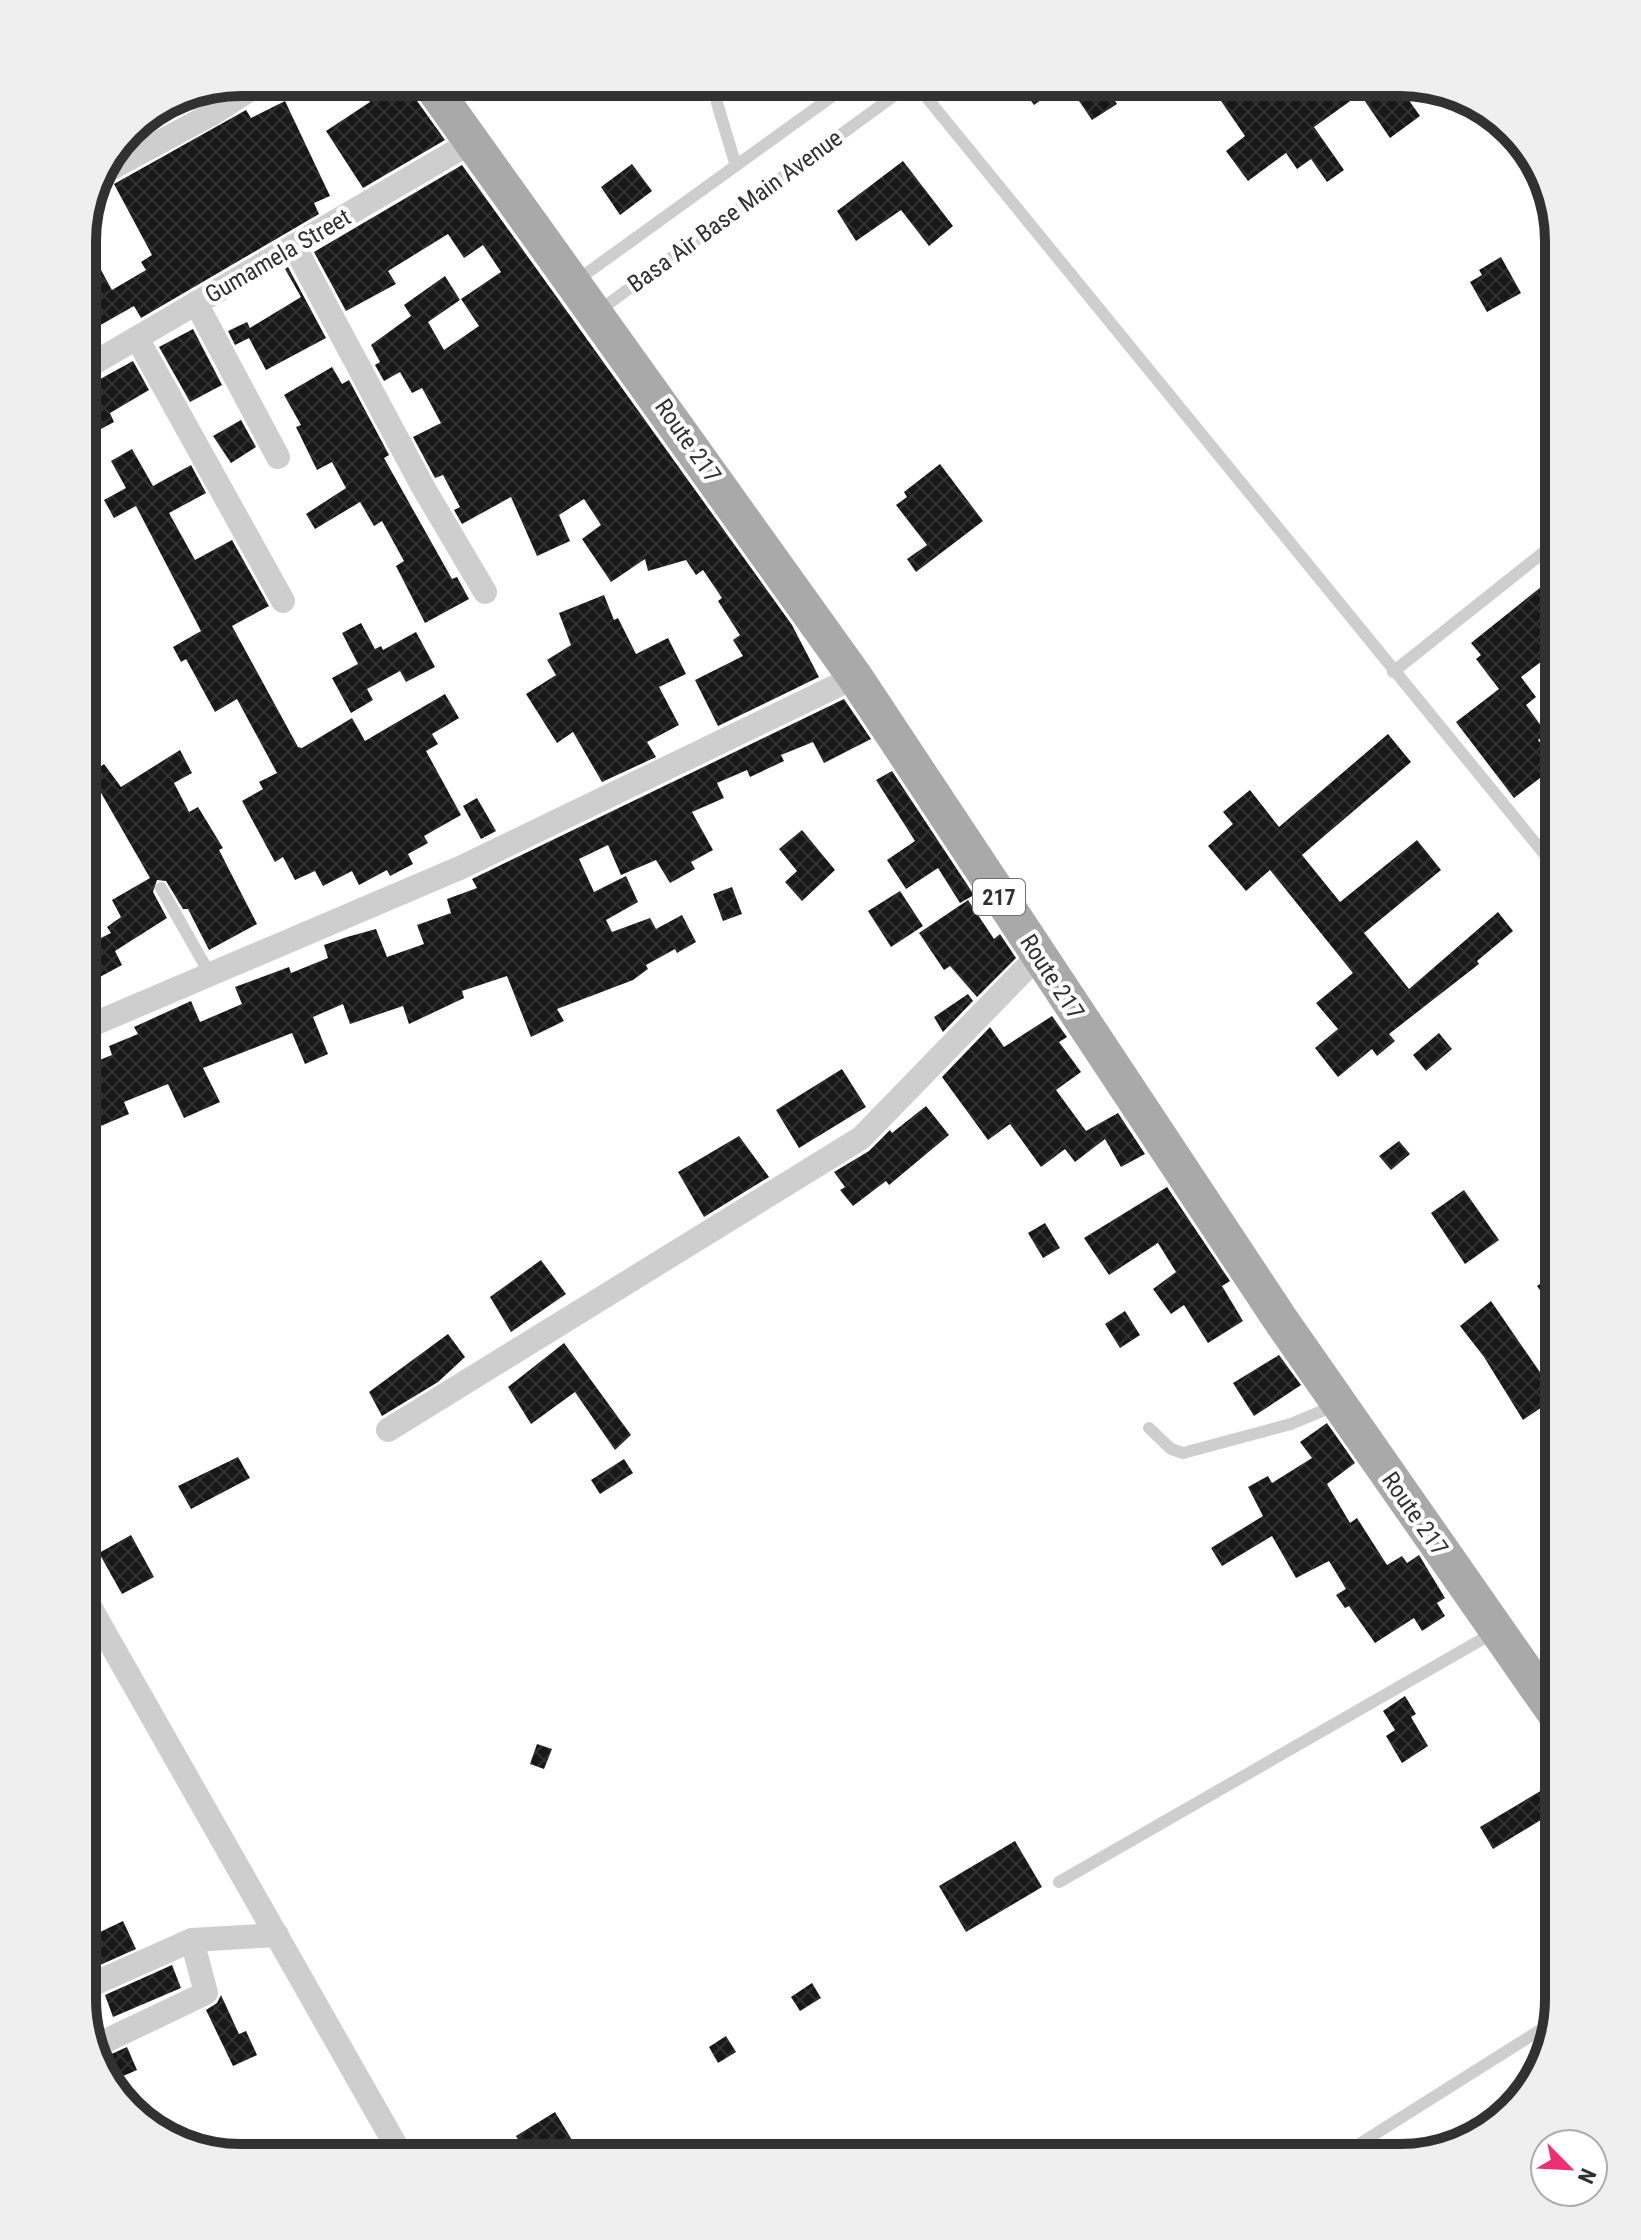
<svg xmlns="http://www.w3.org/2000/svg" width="1641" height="2240" font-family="'Roboto Condensed',sans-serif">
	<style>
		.building { fill: url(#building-cross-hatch) }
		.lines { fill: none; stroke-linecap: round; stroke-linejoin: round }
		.service { stroke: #cecece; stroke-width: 12 }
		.minor { stroke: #cecece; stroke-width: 24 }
		.primary { stroke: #a9a9a9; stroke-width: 36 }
		.labels { text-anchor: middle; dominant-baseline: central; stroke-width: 8; stroke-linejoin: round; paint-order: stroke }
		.shield { fill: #fff; stroke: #6f6f6f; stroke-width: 2 }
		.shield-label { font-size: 22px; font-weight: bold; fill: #313131 }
		.street-label { font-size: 24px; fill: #313131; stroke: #fff }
		.rim { fill: none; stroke: #313131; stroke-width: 10 }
	</style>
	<defs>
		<pattern id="building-cross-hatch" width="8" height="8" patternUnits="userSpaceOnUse" patternTransform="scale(2)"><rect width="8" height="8" fill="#181818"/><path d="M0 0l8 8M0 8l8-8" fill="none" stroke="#313131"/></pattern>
	</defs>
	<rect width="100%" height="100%" fill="#fff"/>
	<!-- building -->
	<g class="building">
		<polygon points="356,82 408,82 412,94 445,140 363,188 326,131 370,102"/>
		<polygon points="1017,82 1065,82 1034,105"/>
		<polygon points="1066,82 1103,82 1117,104 1092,120"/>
		<polygon points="1208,82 1396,82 1420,116 1390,138 1360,94 1314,127 1344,170 1327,182 1311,159 1297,169 1286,153 1248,181 1226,151 1245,136"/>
		<polygon points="285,101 330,196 314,203 319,214 141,318 134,306 90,331 82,317 82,281 101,270 112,290 146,270 141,262 152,255 114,184 246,110 251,118"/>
		<polygon points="152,112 158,126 115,149 136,122"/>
		<polygon points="903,161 953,226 929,246 901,210 856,241 837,211"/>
		<polygon points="632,164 652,191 620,215 601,187"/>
		<polygon points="462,165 792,625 819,677 718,726 695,680 743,656 733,640 740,635 718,601 722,598 703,570 696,575 686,560 648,571 645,559 611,582 582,539 601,525 584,499 559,515 570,541 537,556 511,497 462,524 454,510 460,507 443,475 435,478 413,437 441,423 422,388 412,393 400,372 384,381 375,365 380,362 371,345 411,316 404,305 445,276 460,300 428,322 444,350 479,326 461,299 501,272 483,245 464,258 448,234 388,271 396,284 346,311 314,252"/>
		<polygon points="1501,257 1521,293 1487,312 1470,282 1482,275 1479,270"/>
		<polygon points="288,267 326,338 266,370 249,338 235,345 228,331 247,322 250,328 301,297 285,269"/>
		<polygon points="193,329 222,385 190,402 159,347"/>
		<polygon points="133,361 149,390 110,413 114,422 82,439 82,389"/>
		<polygon points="332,367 342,384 349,380 389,455 384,458 452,579 457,577 469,599 425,623 396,566 404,561 382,521 374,526 360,502 315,529 306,514 346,488 332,462 317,470 296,427 301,425 284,395"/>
		<polygon points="241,420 256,447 231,463 213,436"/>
		<polygon points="132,449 153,486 191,465 206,493 169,513 195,560 232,540 269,606 232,626 298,747 302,748 352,718 365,741 445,694 459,718 432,734 438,744 426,751 461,815 424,836 428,843 408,854 413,864 390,876 387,870 359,885 352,871 323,886 315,871 295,880 283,857 275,862 242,801 263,789 259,782 277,773 237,699 215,712 186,659 181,662 173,647 201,631 136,506 114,518 104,500 126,488 111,461"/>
		<polygon points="940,464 983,521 916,572 907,559 927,545 896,505 907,497 904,492"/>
		<polygon points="1551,579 1559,588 1559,648 1521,677 1536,697 1526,705 1547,734 1538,740 1557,765 1514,798 1456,722 1499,689 1476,659 1481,655 1471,643"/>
		<polygon points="604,595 614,620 618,618 636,654 668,638 686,674 659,687 679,725 647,742 656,757 602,782 573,732 557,743 526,694 556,675 547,660 571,645 559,613"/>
		<polygon points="361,623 375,649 381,646 383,650 416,632 435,667 406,682 400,671 367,689 373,700 351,713 332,678 358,664 342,633"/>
		<polygon points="844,699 871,739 824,763 813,742 781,755 784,761 750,777 747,770 717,783 724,798 692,812 713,850 691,862 695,869 670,883 656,860 621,875 608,845 579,859 594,892 626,876 638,902 606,920 612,932 650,918 656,929 682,915 696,942 677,953 675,949 646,965 648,969 633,980 557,1009 564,1021 531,1037 507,976 462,991 464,998 409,1024 403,1006 350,1024 343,1004 313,1017 328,1054 305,1064 292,1033 203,1068 220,1102 184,1118 168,1084 124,1102 129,1114 82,1134 82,1067 112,1055 109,1046 138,1034 134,1027 191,1001 200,1022 242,1004 235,987 289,967 291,973 328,958 324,945 347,937 376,929 387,957 424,944 417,925 451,913 447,899 477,888 472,879"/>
		<polygon points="1388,734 1411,762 1302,855 1340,902 1417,840 1441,870 1364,933 1409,989 1498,912 1513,931 1477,961 1479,964 1389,1034 1395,1041 1377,1056 1372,1049 1338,1077 1315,1048 1338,1029 1316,1003 1353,973 1270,870 1246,891 1208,846 1233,824 1223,812 1250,790 1279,827"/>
		<polygon points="180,750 192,773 174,783 189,812 198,807 223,848 219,850 257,924 209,950 188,909 183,909 166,881 157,880 153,892 167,918 115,951 122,965 98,978 82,947 111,933 107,927 121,917 112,900 150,878 100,791 93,796 82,780 104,764 121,787"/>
		<polygon points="892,771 974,895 960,903 938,868 906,889 887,860 915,841 876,780"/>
		<polygon points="477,798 496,831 481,839 463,806"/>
		<polygon points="802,830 835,870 802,901 785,882 797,871 779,849"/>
		<polygon points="732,887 742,914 723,921 713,894"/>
		<polygon points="900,891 923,926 891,947 868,911"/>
		<polygon points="968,900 994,939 1000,934 1016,958 977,997 950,966 944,970 919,933"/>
		<polygon points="968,994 973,1001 943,1032 934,1017"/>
		<polygon points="1052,1016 1067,1037 1059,1042 1081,1072 1056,1090 1086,1131 1118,1113 1145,1154 1121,1167 1105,1139 1075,1162 1065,1149 1041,1167 1010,1124 988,1140 942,1077 990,1027 1004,1047"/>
		<polygon points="1439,1033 1452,1049 1426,1071 1413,1055"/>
		<polygon points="842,1069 866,1107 799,1148 776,1110"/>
		<polygon points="926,1106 949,1135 889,1185 886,1181 853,1206 840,1190 845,1187 834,1172 869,1151 890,1130 892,1133"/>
		<polygon points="739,1136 769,1177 704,1217 678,1172"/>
		<polygon points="1399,1141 1410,1154 1391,1170 1379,1156"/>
		<polygon points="1167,1187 1230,1281 1222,1286 1243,1321 1208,1343 1184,1305 1171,1314 1153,1289 1176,1272 1158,1243 1109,1275 1084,1238"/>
		<polygon points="1464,1190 1499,1240 1465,1264 1431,1213"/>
		<polygon points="1045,1223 1060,1248 1043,1258 1028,1233"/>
		<polygon points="541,1260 566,1294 511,1332 490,1297"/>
		<polygon points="1559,1270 1559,1316 1537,1286"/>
		<polygon points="1491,1301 1557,1397 1523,1420 1484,1357 1460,1326"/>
		<polygon points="1125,1311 1140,1335 1120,1348 1105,1324"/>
		<polygon points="448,1334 465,1357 438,1382 382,1416 369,1392"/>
		<polygon points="564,1343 631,1435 615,1450 575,1392 531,1424 508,1387"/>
		<polygon points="1279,1355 1301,1385 1254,1416 1233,1383"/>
		<polygon points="1327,1423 1355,1463 1327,1484 1350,1523 1357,1518 1387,1565 1402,1556 1407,1563 1419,1555 1445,1598 1437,1603 1445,1616 1422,1631 1414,1618 1375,1643 1349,1606 1345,1608 1336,1595 1346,1589 1329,1561 1296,1578 1272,1536 1222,1566 1211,1548 1263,1516 1248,1487 1268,1476 1272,1483 1312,1458 1300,1442"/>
		<polygon points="238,1457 250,1478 191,1509 178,1486"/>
		<polygon points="624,1459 633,1473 600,1494 591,1480"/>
		<polygon points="131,1535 154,1577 122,1594 99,1553"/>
		<polygon points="1405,1696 1416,1714 1411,1717 1428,1746 1402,1763 1386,1736 1395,1730 1383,1711"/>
		<polygon points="537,1744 552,1749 544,1769 530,1764"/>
		<polygon points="1559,1780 1559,1809 1493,1849 1480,1827"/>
		<polygon points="1015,1841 1042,1887 966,1932 939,1886"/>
		<polygon points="123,1921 136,1949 82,1973 82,1931 94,1925 98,1933"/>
		<polygon points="172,1965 181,1988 113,2017 105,1995"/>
		<polygon points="812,1983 821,1998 800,2011 791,1997"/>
		<polygon points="221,1995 239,2034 246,2031 257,2055 233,2066 206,2010 217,2003"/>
		<polygon points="726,2036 736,2052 718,2063 709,2047"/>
		<polygon points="127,2047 137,2070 107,2083 98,2060"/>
		<polygon points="555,2112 583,2158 529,2158 516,2136"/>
	</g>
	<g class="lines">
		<!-- service -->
		<g class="service">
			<polyline points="718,82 717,103 736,166"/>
			<polyline points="914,82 1559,872"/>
			<polyline points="576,281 852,82"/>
			<polyline points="597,312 913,82"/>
			<polyline points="1393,672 1559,540"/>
			<polyline points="161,888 211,976"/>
			<polyline points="1149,1428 1171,1449 1183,1453 1291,1424 1336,1405"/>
			<polyline points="1059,1882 1493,1633"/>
			<polyline points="1337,2158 1553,2022"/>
		</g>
		<!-- minor -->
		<g class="minor">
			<polyline points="97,176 210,115 262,82"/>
			<polyline points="294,246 423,487 485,592"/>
			<polyline points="196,303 278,457"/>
			<polyline points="137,338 283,601"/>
			<polyline points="82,370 473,141"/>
			<polyline points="82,1029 462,867 855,677"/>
			<polyline points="388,1430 861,1138 1038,956"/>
			<polyline points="82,1593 403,2158"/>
			<polyline points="82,1989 192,1940 277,1935"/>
			<polyline points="95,2046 206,1993 192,1940"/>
		</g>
		<!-- primary -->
		<polyline class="primary" points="429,82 855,677 1280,1319 1559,1719"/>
	</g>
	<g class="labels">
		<!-- shield labels -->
		<rect class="shield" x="973" y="879" width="52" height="36" rx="6"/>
		<g class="shield-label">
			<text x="999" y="897">217</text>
		</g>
		<!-- street labels -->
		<g class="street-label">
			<text transform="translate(735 211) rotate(-36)">Basa Air Base Main Avenue</text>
			<text transform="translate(278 256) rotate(-30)">Gumamela Street</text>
			<text transform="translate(688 441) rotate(55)">Route 217</text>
			<text transform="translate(1052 977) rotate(57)">Route 217</text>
			<text transform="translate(1415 1514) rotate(55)">Route 217</text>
		</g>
	</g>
	<!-- crop -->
	<path d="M0 0H1641V2240H0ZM241 96H1400A145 145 0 0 1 1545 241V1999A145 145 0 0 1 1400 2144H241A145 145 0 0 1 96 1999V241A145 145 0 0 1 241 96Z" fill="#efefef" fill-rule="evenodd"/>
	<path class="rim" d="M241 96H1400A145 145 0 0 1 1545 241V1999A145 145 0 0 1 1400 2144H241A145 145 0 0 1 96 1999V241A145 145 0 0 1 241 96Z"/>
	<!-- north arrow -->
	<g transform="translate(1569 2168) rotate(114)"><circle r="38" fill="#ffffff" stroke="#adadad" stroke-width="2"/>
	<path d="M0-6L14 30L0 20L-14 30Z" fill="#ec3071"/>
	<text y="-12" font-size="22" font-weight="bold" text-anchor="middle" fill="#313131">N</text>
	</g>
</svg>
